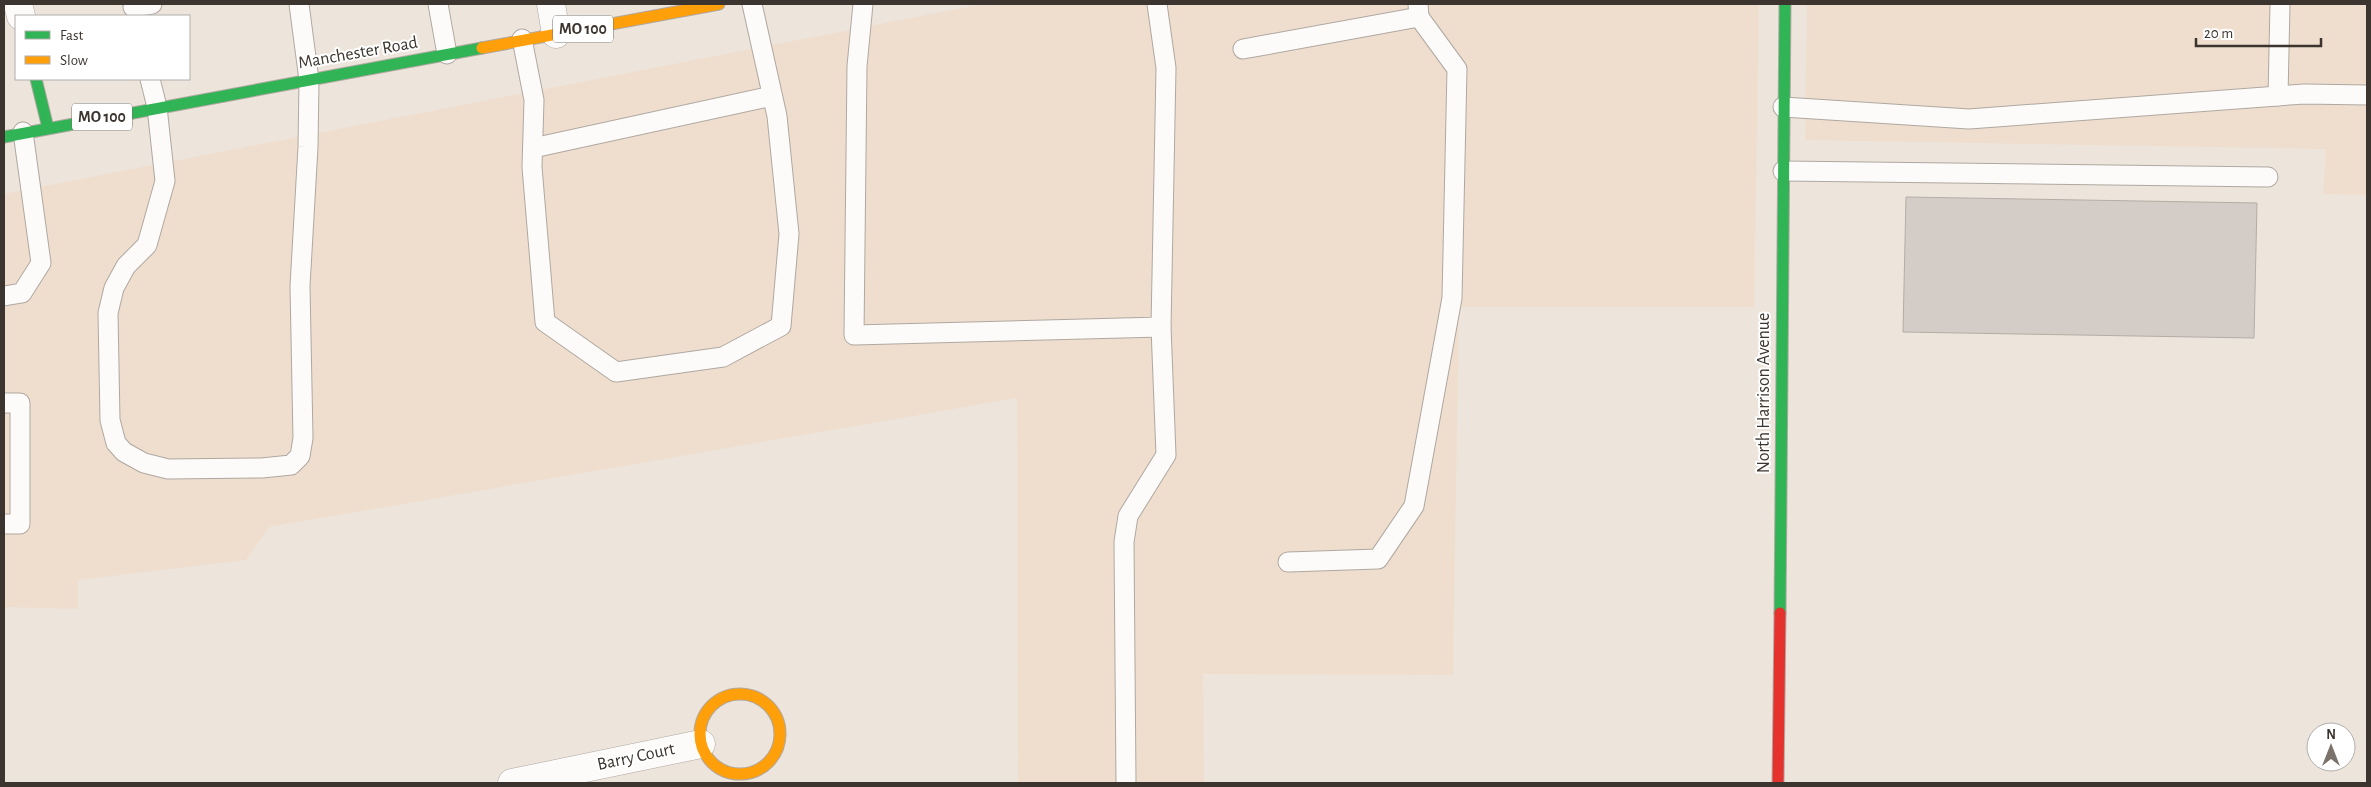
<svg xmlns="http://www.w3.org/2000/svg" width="2371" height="787" font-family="'Alegreya Sans',sans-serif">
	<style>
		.built { fill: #efdece }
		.building { fill: #d4ccc6; stroke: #b4aca6 }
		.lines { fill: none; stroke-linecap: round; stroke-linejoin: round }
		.lane-casing { stroke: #afa8a1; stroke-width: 21 }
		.street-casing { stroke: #afa8a1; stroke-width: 29 }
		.fast-casing { stroke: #afa8a1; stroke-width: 13 }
		.slow-casing { stroke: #afa8a1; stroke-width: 13 }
		.jam-casing { stroke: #afa8a1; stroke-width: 13 }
		.lane { stroke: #fcfbfa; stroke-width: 19 }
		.street { stroke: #fcfbfa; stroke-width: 28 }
		.fast { stroke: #30b455; stroke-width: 11 }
		.slow { stroke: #ff9f0a; stroke-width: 11 }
		.jam { stroke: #e5322d; stroke-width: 11 }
		.labels { text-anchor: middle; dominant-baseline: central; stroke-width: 4; stroke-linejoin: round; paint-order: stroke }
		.shield { fill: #fff; stroke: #76726d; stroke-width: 1 }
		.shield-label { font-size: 16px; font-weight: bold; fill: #3c352f }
		.street-label { font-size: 18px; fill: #3c352f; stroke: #fff }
	</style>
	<rect width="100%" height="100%" fill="#ede4db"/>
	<!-- built -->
	<g class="built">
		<polygon points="983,4 1759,4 1754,307 1459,307 1453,675 1203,674 1204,783 1018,783 1017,398 269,527 246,560 78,580 78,609 4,607 4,194"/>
		<polygon points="1807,4 2367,4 2367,195 2323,194 2326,149 1805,140"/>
	</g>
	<!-- building -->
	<polygon class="building" points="1906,197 2257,203 2254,338 1903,332"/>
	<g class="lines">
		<defs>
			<g id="lane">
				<polyline points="438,4 447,54"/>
				<polyline points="863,4 857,66 854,335 1161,327 1166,68 1157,4"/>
				<polyline points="133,7 152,4"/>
				<polyline points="522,39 534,100 532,167 545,322 616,372 723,357 781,326 789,234 777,116 752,4"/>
				<polyline points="1243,49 1419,17 1418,4"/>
				<polyline points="150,79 157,107 165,181 147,245 126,266 114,288 108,313 110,420 116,443 124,452 144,463 168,469 262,468 291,465 300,456 303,438 300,286 308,147 309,80 299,4"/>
				<polyline points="2278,96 2280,4"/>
				<polyline points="1783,107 1969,119 2304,94 2367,95"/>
				<polyline points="533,148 772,96"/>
				<polyline points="1783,171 2268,177"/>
				<polyline points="4,296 22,293 41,263 23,132"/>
				<polyline points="4,403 20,403 20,524 4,524"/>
				<polyline points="1288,562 1378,559 1414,506 1452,298 1457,69 1419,17"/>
				<polyline points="1126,783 1124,542 1128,516 1166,455 1161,327"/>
			</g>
			<g id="street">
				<polyline points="18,4 21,16"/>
				<polyline points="551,4 556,34"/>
				<polyline points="512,783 701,744"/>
			</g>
			<g id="fast">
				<polyline points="36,79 48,128"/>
				<polyline points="4,137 482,48"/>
				<polyline points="1780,613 1785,4"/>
			</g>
			<g id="slow">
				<polyline points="482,48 719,4"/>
				<circle cx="740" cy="734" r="40"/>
			</g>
			<polyline id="jam" points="1778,783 1780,613"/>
		</defs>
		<!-- lane casing -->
		<use href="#lane" class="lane-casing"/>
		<!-- street casing -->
		<use href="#street" class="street-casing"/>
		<!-- fast casing -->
		<use href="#fast" class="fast-casing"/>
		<!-- slow casing -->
		<use href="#slow" class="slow-casing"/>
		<!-- jam casing -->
		<use href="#jam" class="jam-casing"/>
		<!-- lane -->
		<use href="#lane" class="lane"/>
		<!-- street -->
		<use href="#street" class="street"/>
		<!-- fast -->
		<use href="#fast" class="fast"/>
		<!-- slow -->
		<use href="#slow" class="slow"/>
		<!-- jam -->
		<use href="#jam" class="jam"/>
	</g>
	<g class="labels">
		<!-- shield labels -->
		<g class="shield">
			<rect x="553" y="15.5" width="60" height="27" rx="4"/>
			<rect x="72" y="103.5" width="60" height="27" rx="4"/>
		</g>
		<g class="shield-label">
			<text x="583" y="29">MO 100</text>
			<text x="102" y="117">MO 100</text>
		</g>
		<!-- street labels -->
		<g class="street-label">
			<text transform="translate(358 53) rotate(-10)">Manchester Road</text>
			<text transform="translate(1764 393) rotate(-90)">North Harrison Avenue</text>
			<text transform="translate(636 757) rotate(-12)">Barry Court</text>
		</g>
	</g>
	<!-- border -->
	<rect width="2371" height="787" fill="none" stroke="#3c352f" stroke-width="10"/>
	<!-- legend -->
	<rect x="15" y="15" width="175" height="65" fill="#ffffff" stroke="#b1aeac"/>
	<rect x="25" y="31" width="25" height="8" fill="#30b455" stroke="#b1aeac"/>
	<text x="60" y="40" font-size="15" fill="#3c352f">Fast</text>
	<rect x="25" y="56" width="25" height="8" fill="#ff9f0a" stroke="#b1aeac"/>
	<text x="60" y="65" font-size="15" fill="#3c352f">Slow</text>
	<!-- north arrow -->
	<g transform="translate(2331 747)"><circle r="24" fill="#ffffff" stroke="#b1aeac"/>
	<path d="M0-4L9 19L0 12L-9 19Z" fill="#7a726b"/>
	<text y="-8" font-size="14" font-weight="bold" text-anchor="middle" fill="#3c352f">N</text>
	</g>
	<!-- scale -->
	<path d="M2196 38v8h125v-8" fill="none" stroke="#3c352f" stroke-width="2.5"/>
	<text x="2204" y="38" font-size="15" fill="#3c352f" stroke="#ffffff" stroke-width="4" paint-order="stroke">20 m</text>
</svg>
